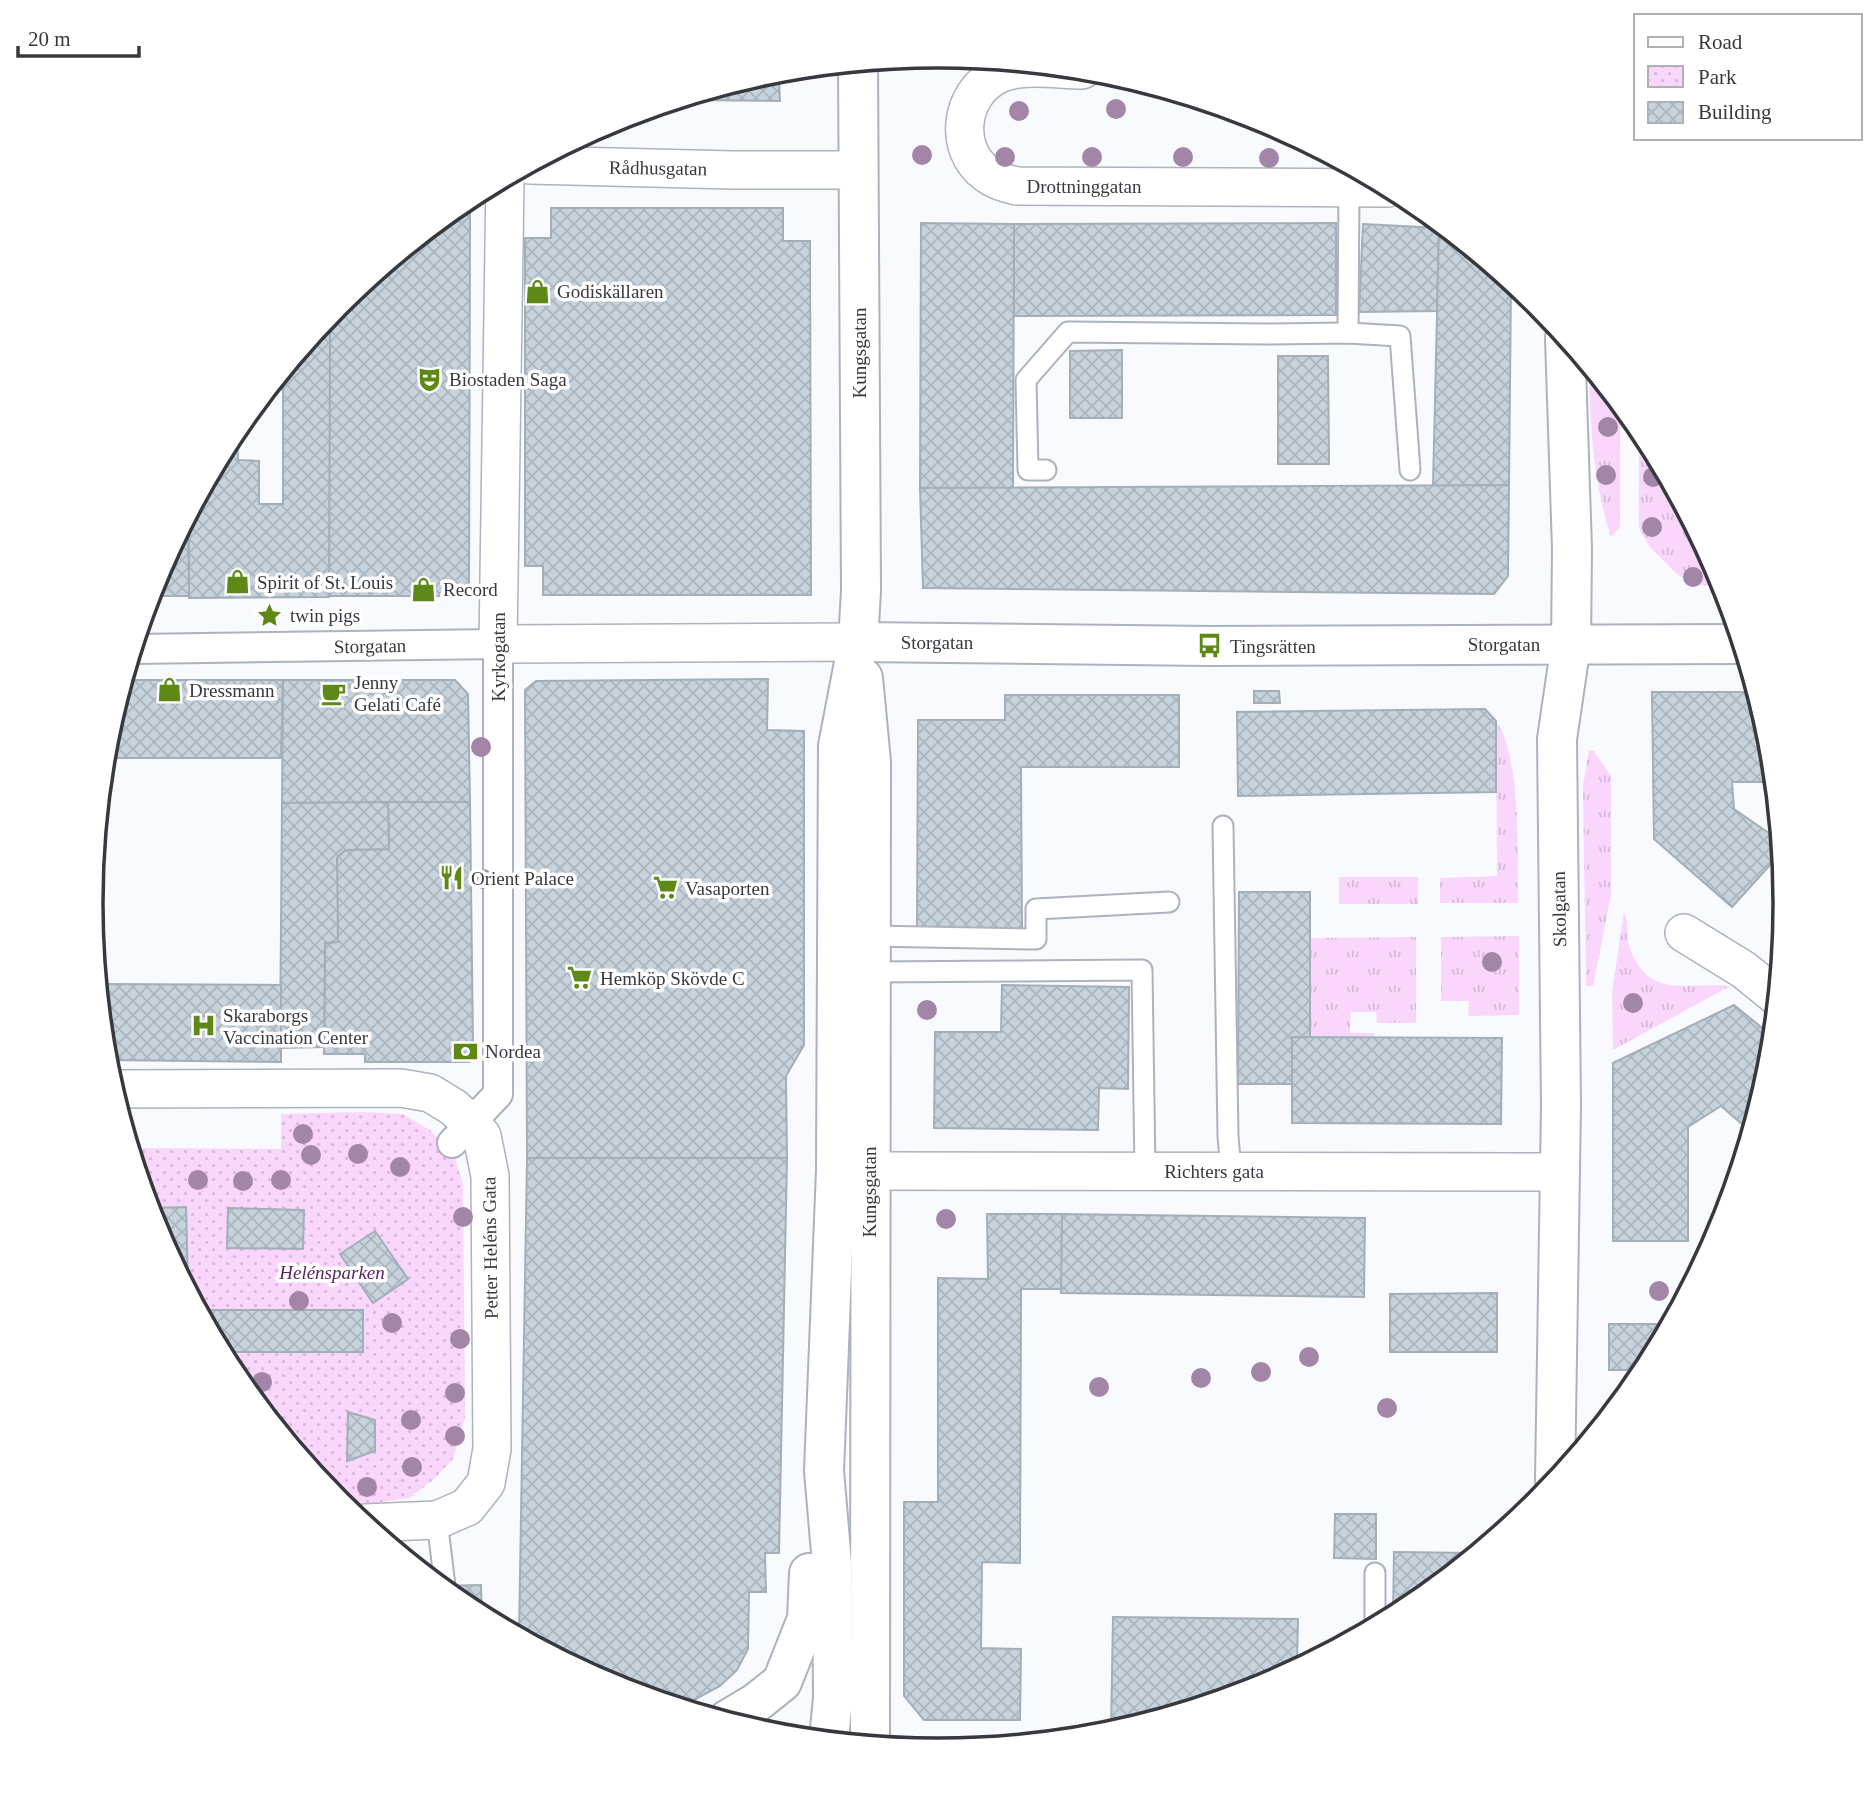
<svg xmlns="http://www.w3.org/2000/svg" width="1876" height="1806" font-family="Georgia,serif">
	<style>
		.grass { fill: url(#grass-tufts) }
		.park { fill: url(#park-dots) }
		.building { fill: url(#building-cross-hatch); stroke: #a3afb8; stroke-width: 2 }
		.lines { fill: none; stroke-linecap: round; stroke-linejoin: round }
		.service-casing { stroke: #adb2bf; stroke-width: 23 }
		.pedestrian-casing { stroke: #adb2bf; stroke-width: 32 }
		.minor-casing { stroke: #adb2bf; stroke-width: 40 }
		.tertiary-casing { stroke: #adb2bf; stroke-width: 42 }
		.secondary-casing { stroke: #adb2bf; stroke-width: 42 }
		.service { stroke: #fff; stroke-width: 19 }
		.pedestrian { stroke: #fff; stroke-width: 28 }
		.minor { stroke: #fff; stroke-width: 37 }
		.tertiary { stroke: #fff; stroke-width: 38 }
		.secondary { stroke: #fff; stroke-width: 38 }
		.tree { fill: #a385a7 }
		.labels { text-anchor: middle; dominant-baseline: central; stroke-width: 7; stroke-linejoin: round; paint-order: stroke }
		.street-label { font-size: 19px; fill: #37393e; stroke: #fff }
		.poi-label { font-size: 19px; fill: #37393e; stroke: #fff; text-anchor: start }
		.park-label { font-size: 19px; font-style: italic; fill: #5c2561; stroke: #fff }
		.rim { fill: none; stroke: #37393e; stroke-width: 3.5 }
	</style>
	<defs>
		<pattern id="grass-tufts" width="24" height="20" patternUnits="userSpaceOnUse" patternTransform="scale(1.75)"><rect width="24" height="20" fill="#fad6fc"/><path d="M3 7l-1-3M5 7V3M7 7l1-3M15 17l-1-3M17 17v-4M19 17l1-3" fill="none" stroke="#d7b8d9"/></pattern>
		<pattern id="park-dots" width="8" height="8" patternUnits="userSpaceOnUse" patternTransform="scale(1.75)"><rect width="8" height="8" fill="#fad6fc"/><path d="M2 2h.1M6 6h.1" fill="none" stroke="#d7b8d9" stroke-width="1.8" stroke-linecap="round"/></pattern>
		<pattern id="building-cross-hatch" width="8" height="8" patternUnits="userSpaceOnUse" patternTransform="scale(1.75)"><rect width="8" height="8" fill="#c6d2dc"/><path d="M0 0l8 8M0 8l8-8" fill="none" stroke="#abb5be"/></pattern>
	</defs>
	<rect width="100%" height="100%" fill="#f9fafd"/>
	<!-- grass -->
	<g class="grass">
		<path d="M1589 367 1620 405V527L1611 537C1593 481 1590 426 1589 367Z"/>
		<polygon points="1639,429 1721,579 1723,586 1695,585 1677,574 1650,547 1639,528"/>
		<path d="M1496 721C1522 758 1517 857 1518 903H1440V878L1497 876Z"/>
		<polygon points="1589,750 1594,751 1611,776 1611,895 1593,986 1586,986 1583,786"/>
		<rect x="1339" y="877" width="79" height="27"/>
		<path d="M1624 912C1629 923 1626 934 1629 945 1647 1002 1688 981 1730 986L1613 1050 1612 992Z"/>
		<polygon points="1519,936 1519,1015 1468,1016 1469,1001 1441,1001 1441,937"/>
		<polygon points="1416,937 1416,1023 1377,1023 1376,1012 1351,1012 1350,1033 1374,1033 1374,1038 1310,1037 1310,938"/>
	</g>
	<!-- park -->
	<polygon class="park" points="363,1112 403,1114 431,1131 455,1158 463,1184 465,1417 453,1459 433,1480 409,1498 374,1503 339,1502 234,1373 155,1227 133,1151 145,1148 281,1149 281,1114"/>
	<!-- building -->
	<g class="building">
		<polygon points="807,69 807,74 779,79 780,101 681,100 773,72"/>
		<polygon points="551,208 783,208 783,241 810,241 811,595 543,595 543,566 525,566 525,238 551,238"/>
		<polygon points="450,213 470,213 469,596 329,596 330,316 339,304"/>
		<polygon points="921,223 1014,224 1013,488 920,488"/>
		<polygon points="1336,223 1336,315 1014,316 1014,224"/>
		<polygon points="1363,224 1439,228 1437,311 1359,312"/>
		<polygon points="1439,228 1444,228 1511,283 1509,485 1433,486"/>
		<polygon points="330,316 329,597 189,598 189,517 237,428 238,460 259,461 259,504 283,504 283,372"/>
		<polygon points="1122,350 1122,418 1070,418 1070,351"/>
		<polygon points="1278,356 1328,356 1329,464 1278,464"/>
		<polygon points="1509,485 1508,576 1494,594 923,588 920,488"/>
		<polygon points="188,518 189,596 150,596 156,578"/>
		<polygon points="768,679 767,730 804,731 804,1045 786,1076 787,1158 527,1158 525,690 536,681"/>
		<polygon points="125,680 283,680 281,758 105,758 107,737"/>
		<polygon points="283,680 455,680 468,694 470,802 282,803"/>
		<polygon points="1254,691 1279,691 1280,703 1254,703"/>
		<polygon points="1652,692 1755,692 1769,738 1773,782 1732,782 1734,809 1779,840 1780,854 1732,907 1654,839"/>
		<polygon points="1005,695 1179,695 1179,767 1021,767 1022,929 917,928 918,720 1005,720"/>
		<polygon points="1485,709 1496,721 1496,792 1238,796 1237,712"/>
		<polygon points="388,802 470,802 473,1045 476,1054 469,1062 365,1062 365,1054 324,1054 325,943 338,942 337,858 345,850 389,849"/>
		<polygon points="388,802 389,849 345,850 337,858 338,942 325,943 324,1047 280,1048 282,803"/>
		<polygon points="1239,892 1310,892 1310,1037 1292,1037 1292,1084 1238,1084"/>
		<polygon points="99,984 281,985 281,1062 106,1060"/>
		<polygon points="1002,985 1129,987 1128,1089 1099,1088 1098,1130 934,1128 935,1032 1001,1032"/>
		<polygon points="1734,1005 1772,1036 1769,1069 1750,1131 1721,1106 1688,1127 1688,1241 1613,1241 1613,1063"/>
		<polygon points="1292,1037 1502,1038 1501,1124 1292,1123"/>
		<polygon points="527,1158 787,1158 779,1553 765,1553 766,1592 749,1592 748,1649 737,1670 720,1686 694,1700 661,1700 613,1685 519,1635"/>
		<polygon points="186,1207 188,1283 186,1283 155,1227 150,1208"/>
		<polygon points="228,1208 304,1210 303,1249 227,1248"/>
		<polygon points="987,1214 1062,1214 1062,1289 1021,1289 1020,1563 982,1562 981,1648 1021,1649 1020,1720 924,1720 904,1696 904,1502 938,1502 938,1278 988,1279"/>
		<polygon points="1062,1214 1365,1218 1364,1297 1061,1293"/>
		<polygon points="375,1231 408,1279 373,1303 340,1254"/>
		<polygon points="1497,1293 1497,1352 1390,1352 1390,1294"/>
		<polygon points="200,1310 363,1310 363,1352 222,1352"/>
		<polygon points="1609,1324 1669,1324 1644,1370 1609,1370"/>
		<polygon points="348,1412 375,1420 375,1451 347,1461"/>
		<polygon points="1335,1514 1376,1514 1376,1559 1334,1558"/>
		<polygon points="1394,1552 1474,1553 1408,1607 1393,1616"/>
		<polygon points="481,1585 482,1615 467,1607 441,1586"/>
		<polygon points="1113,1617 1298,1619 1297,1667 1262,1686 1111,1731"/>
	</g>
	<g class="lines">
		<defs>
			<g id="service">
				<polyline points="1348,333 1349,188"/>
				<polyline points="1046,470 1028,470 1026,380 1068,332 1268,334 1348,333 1400,336 1410,470"/>
				<polyline points="1223,826 1228,1136 1231,1171"/>
				<polyline points="870,936 1036,939 1036,909 1169,902"/>
				<polyline points="870,972 1142,970 1145,1171"/>
				<polyline points="437,1520 445,1586"/>
				<polyline points="1375,1573 1375,1625"/>
			</g>
			<polyline id="pedestrian" points="134,649 498,644 498,1094 452,1143"/>
			<g id="minor">
				<path d="M1082 70C1056 70 1021 63 997 75 959 94 953 150 987 174 996 181 1007 184 1017 186L1388 188"/>
				<polyline points="530,165 733,170 857,170"/>
				<polyline points="505,179 498,644 858,642"/>
				<polyline points="1684,933 1744,970 1776,996"/>
				<polyline points="113,1089 401,1088 430,1093 453,1107 472,1124 482,1136 490,1176 492,1449 486,1483 467,1507 437,1520 365,1523"/>
				<polyline points="869,1171 1559,1172"/>
			</g>
			<g id="tertiary">
				<polyline points="858,642 1210,646 1740,644"/>
				<polyline points="1555,1480 1561,1106 1557,739 1571,644 1572,549 1565,338"/>
			</g>
			<g id="secondary">
				<polyline points="863,678 871,762 870,1743"/>
				<polyline points="727,1720 757,1702 782,1682 807,1619 809,1573"/>
				<polyline points="829,1739 833,1698 832,1564 824,1471 836,1170 838,746 858,642 861,591 858,64"/>
			</g>
		</defs>
		<!-- service casing -->
		<use href="#service" class="service-casing"/>
		<!-- pedestrian casing -->
		<use href="#pedestrian" class="pedestrian-casing"/>
		<!-- minor casing -->
		<use href="#minor" class="minor-casing"/>
		<!-- tertiary casing -->
		<use href="#tertiary" class="tertiary-casing"/>
		<!-- secondary casing -->
		<use href="#secondary" class="secondary-casing"/>
		<!-- service -->
		<use href="#service" class="service"/>
		<!-- pedestrian -->
		<use href="#pedestrian" class="pedestrian"/>
		<!-- minor -->
		<use href="#minor" class="minor"/>
		<!-- tertiary -->
		<use href="#tertiary" class="tertiary"/>
		<!-- secondary -->
		<use href="#secondary" class="secondary"/>
	</g>
	<!-- trees -->
	<g class="tree">
		<circle cx="1116" cy="109" r="10"/>
		<circle cx="1019" cy="111" r="10"/>
		<circle cx="922" cy="155" r="10"/>
		<circle cx="1005" cy="157" r="10"/>
		<circle cx="1092" cy="157" r="10"/>
		<circle cx="1183" cy="157" r="10"/>
		<circle cx="1269" cy="158" r="10"/>
		<circle cx="1608" cy="427" r="10"/>
		<circle cx="1606" cy="475" r="10"/>
		<circle cx="1653" cy="477" r="10"/>
		<circle cx="1652" cy="527" r="10"/>
		<circle cx="1693" cy="577" r="10"/>
		<circle cx="481" cy="747" r="10"/>
		<circle cx="483" cy="879" r="10"/>
		<circle cx="1492" cy="962" r="10"/>
		<circle cx="1633" cy="1003" r="10"/>
		<circle cx="927" cy="1010" r="10"/>
		<circle cx="303" cy="1134" r="10"/>
		<circle cx="358" cy="1154" r="10"/>
		<circle cx="311" cy="1155" r="10"/>
		<circle cx="400" cy="1167" r="10"/>
		<circle cx="198" cy="1180" r="10"/>
		<circle cx="281" cy="1180" r="10"/>
		<circle cx="243" cy="1181" r="10"/>
		<circle cx="463" cy="1217" r="10"/>
		<circle cx="946" cy="1219" r="10"/>
		<circle cx="1659" cy="1291" r="10"/>
		<circle cx="299" cy="1301" r="10"/>
		<circle cx="392" cy="1323" r="10"/>
		<circle cx="460" cy="1339" r="10"/>
		<circle cx="1309" cy="1357" r="10"/>
		<circle cx="1261" cy="1372" r="10"/>
		<circle cx="1201" cy="1378" r="10"/>
		<circle cx="262" cy="1382" r="10"/>
		<circle cx="1099" cy="1387" r="10"/>
		<circle cx="455" cy="1393" r="10"/>
		<circle cx="1387" cy="1408" r="10"/>
		<circle cx="411" cy="1420" r="10"/>
		<circle cx="455" cy="1436" r="10"/>
		<circle cx="412" cy="1467" r="10"/>
		<circle cx="367" cy="1487" r="10"/>
	</g>
	<!-- icons -->
	<defs>
		<symbol id="shop-bare" viewBox="-9 -9 18 18"><path d="M-5-2.5h2.3a2.7 3.5 0 0 1 5.4 0H5L5.5 6h-11ZM-1.5-2.5h3a1.5 2.3 0 0 0-3 0Z" fill="#5e8917" stroke="#fff" stroke-width="2.5" paint-order="stroke"/></symbol>
		<symbol id="theatre-bare" viewBox="-9 -9 18 18"><path d="M-5-5.5Q0-4 5-5.5V0Q5 5 0 6Q-5 5-5 0ZM-3.3-2.5H-1v1.5H-3.3ZM1-2.5H3.3v1.5H1ZM-2.8 1Q0 5.5 2.8 1Z" fill="#5e8917" stroke="#fff" stroke-width="2.5" paint-order="stroke"/></symbol>
		<symbol id="sight-bare" viewBox="-9 -9 18 18"><path d="M0-6L1.8-2.2L6-1.7L2.9 1.2L3.7 5.4L0 3.3L-3.7 5.4L-2.9 1.2L-6-1.7L-1.8-2.2Z" fill="#5e8917" stroke="#fff" stroke-width="2.5" paint-order="stroke"/></symbol>
		<symbol id="bus-bare" viewBox="-9 -9 18 18"><path d="M-5-6H5V4H4V6H2V4H-2V6H-4V4H-5ZM-3.5-4V0h7V-4ZM-3.5 1.2v1.5H-2V1.2ZM2 1.2v1.5H3.5V1.2Z" fill="#5e8917" stroke="#fff" stroke-width="2.5" paint-order="stroke"/></symbol>
		<symbol id="cafe-bare" viewBox="-9 -9 18 18"><path d="M-5.5-4.5H6V0H3Q3 3.5 0 3.5H-2.5Q-5.5 3.5-5.5 0ZM3-3.2v2h1.7v-2ZM-6 4.5H4V6H-6Z" fill="#5e8917" stroke="#fff" stroke-width="2.5" paint-order="stroke"/></symbol>
		<symbol id="restaurant-bare" viewBox="-9 -9 18 18"><path d="M-5-6h1v4h1v-4h1v4h1v-4h1v5L-1.5 .5V6h-2V.5L-5-1ZM5-6V6H3V1.5H1.5Q1.5-4 5-6Z" fill="#5e8917" stroke="#fff" stroke-width="2.5" paint-order="stroke"/></symbol>
		<symbol id="supermarket-bare" viewBox="-9 -9 18 18"><path d="M-6-5.5h2.5l.6 2H6L4.5 2H-2.5L-4.4-4H-6ZM-1.5 3.2a1.3 1.3 0 1 0 .1 0ZM3 3.2a1.3 1.3 0 1 0 .1 0Z" fill="#5e8917" stroke="#fff" stroke-width="2.5" paint-order="stroke"/></symbol>
		<symbol id="hospital-bare" viewBox="-9 -9 18 18"><path d="M-5-5h3v3.5h4V-5h3V5h-3V1.5h-4V5h-3Z" fill="#5e8917" stroke="#fff" stroke-width="2.5" paint-order="stroke"/></symbol>
		<symbol id="bank-bare" viewBox="-9 -9 18 18"><path d="M-6-4H6V4H-6ZM0-2.3a2.3 2.3 0 1 0 0 4.6a2.3 2.3 0 1 0 0-4.6Z" fill="#5e8917" stroke="#fff" stroke-width="2.5" paint-order="stroke"/></symbol>
	</defs>
	<g fill-rule="evenodd">
		<use href="#shop-bare" x="520" y="274" width="35" height="35"/>
		<use href="#theatre-bare" x="412" y="362" width="35" height="35"/>
		<use href="#shop-bare" x="220" y="564" width="35" height="35"/>
		<use href="#shop-bare" x="406" y="572" width="35" height="35"/>
		<use href="#sight-bare" x="252" y="598" width="35" height="35"/>
		<use href="#bus-bare" x="1192" y="628" width="35" height="35"/>
		<use href="#shop-bare" x="152" y="672" width="35" height="35"/>
		<use href="#cafe-bare" x="316" y="676" width="35" height="35"/>
		<use href="#restaurant-bare" x="434" y="860" width="35" height="35"/>
		<use href="#supermarket-bare" x="648" y="870" width="35" height="35"/>
		<use href="#supermarket-bare" x="562" y="960" width="35" height="35"/>
		<use href="#hospital-bare" x="186" y="1008" width="35" height="35"/>
		<use href="#bank-bare" x="448" y="1034" width="35" height="35"/>
	</g>
	<g class="labels">
		<!-- street labels -->
		<g class="street-label">
			<text transform="translate(658 168) rotate(1)">Rådhusgatan</text>
			<text x="1084" y="186">Drottninggatan</text>
			<text transform="translate(859 353) rotate(-90)">Kungsgatan</text>
			<text x="937" y="642">Storgatan</text>
			<text x="1504" y="644">Storgatan</text>
			<text transform="translate(370 646) rotate(-1)">Storgatan</text>
			<text transform="translate(498 657) rotate(-90)">Kyrkogatan</text>
			<text transform="translate(1559 909) rotate(-91)">Skolgatan</text>
			<text x="1214" y="1171">Richters gata</text>
			<text transform="translate(869 1192) rotate(-90)">Kungsgatan</text>
			<text transform="translate(490 1248) rotate(-91)">Petter Heléns Gata</text>
		</g>
		<!-- poi labels -->
		<g class="poi-label">
			<text x="557" y="291">Godiskällaren</text>
			<text x="449" y="379">Biostaden Saga</text>
			<text x="257" y="582">Spirit of St. Louis</text>
			<text x="443" y="589">Record</text>
			<text x="290" y="615">twin pigs</text>
			<text x="1230" y="646">Tingsrätten</text>
			<text x="354" y="682">Jenny<tspan x="354" dy="22">Gelati Café</tspan></text>
			<text x="189" y="690">Dressmann</text>
			<text x="471" y="878">Orient Palace</text>
			<text x="685" y="888">Vasaporten</text>
			<text x="600" y="978">Hemköp Skövde C</text>
			<text x="223" y="1015">Skaraborgs<tspan x="223" dy="22">Vaccination Center</tspan></text>
			<text x="485" y="1051">Nordea</text>
		</g>
		<!-- park labels -->
		<g class="park-label">
			<text x="332" y="1272">Helénsparken</text>
		</g>
	</g>
	<!-- crop -->
	<path d="M0 0H1876V1806H0ZM103 903a835 835 0 1 1 1670 0a835 835 0 1 1-1670 0Z" fill="#fff" fill-rule="evenodd"/>
	<path class="rim" d="M103 903a835 835 0 1 1 1670 0a835 835 0 1 1-1670 0Z"/>
	<!-- legend -->
	<rect x="1634" y="14" width="228" height="126" fill="#ffffff" stroke="#afb0b2" stroke-width="2"/>
	<rect x="1648" y="37" width="35" height="10" fill="#ffffff" stroke="#afb0b2" stroke-width="2"/>
	<text x="1698" y="49" font-size="21" fill="#37393e">Road</text>
	<rect x="1648" y="66" width="35" height="21" fill="url(#park-dots)" stroke="#afb0b2" stroke-width="2"/>
	<text x="1698" y="84" font-size="21" fill="#37393e">Park</text>
	<rect x="1648" y="102" width="35" height="21" fill="url(#building-cross-hatch)" stroke="#afb0b2" stroke-width="2"/>
	<text x="1698" y="119" font-size="21" fill="#37393e">Building</text>
	<!-- scale -->
	<path d="M18 46v10h121v-10" fill="none" stroke="#37393e" stroke-width="3.5"/>
	<text x="28" y="46" font-size="21" fill="#37393e" stroke="#ffffff" stroke-width="5" paint-order="stroke">20 m</text>
</svg>
